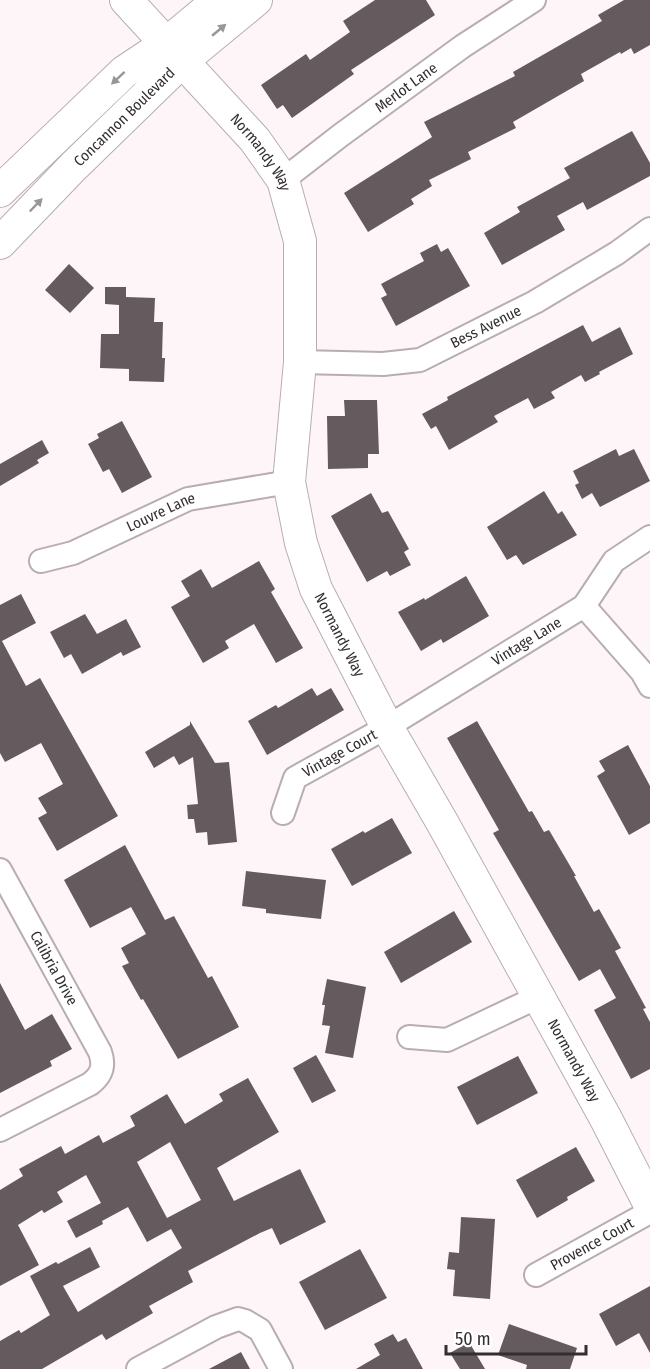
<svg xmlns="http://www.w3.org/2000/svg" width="650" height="1369" font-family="'Fira Sans Condensed',sans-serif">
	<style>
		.building { fill: #655b5e; fill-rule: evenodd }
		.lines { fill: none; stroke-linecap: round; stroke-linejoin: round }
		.street-casing { stroke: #b8adb0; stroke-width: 26 }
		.secondary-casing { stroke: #b8adb0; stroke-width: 34 }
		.street { stroke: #fff; stroke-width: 22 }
		.secondary { stroke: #fff; stroke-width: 32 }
		.oneway { fill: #999697 }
		.labels { text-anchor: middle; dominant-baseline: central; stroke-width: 6; stroke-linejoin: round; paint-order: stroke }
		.street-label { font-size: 15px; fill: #332e2f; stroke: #fff }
	</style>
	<rect width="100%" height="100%" fill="#fef5f8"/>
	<!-- building -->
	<g class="building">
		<polygon points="375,0 426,0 435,15 351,70 354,74 292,118 283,105 277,109 261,85 306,54 310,60 350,32 343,21"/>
		<polygon points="624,0 650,0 650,45 634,54 631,48 621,54 620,52 581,74 584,81 513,122 516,128 468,152 471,159 429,180 432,186 411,199 414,204 368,232 344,193 432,137 424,122 515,76 513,72 602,21 598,15"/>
		<polygon points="632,131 650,163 650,176 587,210 583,202 557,216 565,230 502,265 484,233 520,212 517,207 570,178 564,168"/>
		<polygon points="437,244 441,252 448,248 470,286 396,326 381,298 387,295 381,284 424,261 420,253"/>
		<polygon points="69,264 94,288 70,313 45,290"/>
		<polygon points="105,287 126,287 126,297 155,298 154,322 163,322 162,358 165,358 164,382 129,381 129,369 100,368 101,334 119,334 119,305 105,304"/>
		<polygon points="583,325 592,342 620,327 633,354 599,372 600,374 585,382 581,375 551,392 555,398 534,409 528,398 494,416 498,422 449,450 436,426 431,429 422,414 448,400 447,397"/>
		<polygon points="344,400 377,400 379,454 368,454 368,468 328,469 327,416 345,416"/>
		<polygon points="122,421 152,477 122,493 109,469 103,472 88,444 99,438 97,434"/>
		<polygon points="42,440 49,453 37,460 39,463 0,486 0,464"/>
		<polygon points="616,449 619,456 634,449 650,481 600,507 592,493 582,499 575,485 579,483 573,471"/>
		<polygon points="544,491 558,514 562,511 577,535 523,565 516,555 507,560 487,527"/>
		<polygon points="371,493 382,513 388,511 409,549 404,552 411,565 390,576 387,571 367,582 331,516"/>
		<polygon points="259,561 275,589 271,592 303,648 276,663 254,624 225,641 229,648 203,663 171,607 190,596 181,581 201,569 212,588"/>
		<polygon points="466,576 489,616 443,643 441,639 421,651 398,612 424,598 425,600"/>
		<polygon points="21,594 36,623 2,641 26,686 40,678 118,816 57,851 38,818 47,813 38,798 63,784 41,743 5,762 0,753 0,605"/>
		<polygon points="85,614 97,634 126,619 141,647 123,656 121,652 82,674 71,654 64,658 50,632"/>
		<polygon points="312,688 317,696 331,688 344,710 267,755 248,721 276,705 278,708"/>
		<polygon points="190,721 215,763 229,762 237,842 208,845 207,832 196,833 194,819 188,819 187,805 198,804 193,757 179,765 174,756 154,768 145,752 190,725"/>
		<polygon points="477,721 529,812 532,811 544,832 549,830 576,876 574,876 594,912 599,909 621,948 615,951 646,1008 643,1009 650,1022 650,1069 631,1079 594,1010 616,998 600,969 579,981 493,833 499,830 447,738"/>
		<polygon points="628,745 650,786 650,823 629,835 597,776 605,771 599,761"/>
		<polygon points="392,818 412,853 352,886 331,849 363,831 365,833"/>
		<polygon points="125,845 165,920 174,916 208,978 212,976 239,1027 178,1059 143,999 141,1000 122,966 129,963 121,948 146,934 131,907 90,928 64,880"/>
		<polygon points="246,871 326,880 321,919 266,913 266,909 242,906"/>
		<polygon points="454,911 472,942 401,983 384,952"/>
		<polygon points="327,979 366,987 353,1058 325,1053 330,1026 322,1025 325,1005 322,1005"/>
		<polygon points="0,983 25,1030 52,1014 72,1049 50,1061 52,1066 0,1093"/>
		<polygon points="316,1055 336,1091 312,1103 293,1068"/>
		<polygon points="518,1056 538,1093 477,1125 457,1087"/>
		<path d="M248 1078 279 1132 217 1168 234 1201 300 1169 326 1222 280 1245 272 1228 260 1233 188 1271 193 1282 149 1306 153 1313 106 1340 102 1334 42 1369H0V1341L19 1330 21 1333 50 1315 30 1276 56 1262 58 1264 90 1247 100 1267 63 1286 78 1312 182 1248 171 1229 147 1242 128 1207 102 1221 103 1224 76 1238 67 1221 101 1203 86 1175 57 1192 63 1202 44 1213 42 1210 18 1225 39 1265 0 1286V1190L23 1176 19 1169 61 1146 65 1154 99 1135 103 1143 135 1126 130 1116 167 1094 185 1124 223 1101 219 1094ZM170 1142 201 1200 167 1218 137 1162Z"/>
		<polygon points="576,1147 595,1181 567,1197 568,1200 537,1218 516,1180"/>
		<polygon points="461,1217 495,1219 490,1299 453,1296 455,1270 447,1269 449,1252 459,1253"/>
		<polygon points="360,1249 387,1298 325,1330 299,1282"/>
		<polygon points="650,1286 650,1353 639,1333 616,1346 599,1314"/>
		<polygon points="509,1324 577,1348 570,1369 526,1369 527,1365 498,1355"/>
		<polygon points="393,1334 398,1342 406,1338 423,1369 356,1369 380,1355 374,1344"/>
		<polygon points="469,1342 485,1369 460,1369 450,1353"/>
		<polygon points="241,1352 250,1369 209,1369"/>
	</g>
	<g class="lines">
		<defs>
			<g id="street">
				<path id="s1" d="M283 180 341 135 463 46 534 0"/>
				<path id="s2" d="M300 362 383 364 420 360 535 302 617 253 650 229"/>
				<path id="s3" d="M41 561 73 553 188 499 289 482"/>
				<polyline points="584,606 642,672 650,686"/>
				<path id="s4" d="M283 813 295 778 387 727 584 606 614 561 650 537"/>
				<path id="s5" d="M0 870 100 1052C105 1066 102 1075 90 1084L0 1130"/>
				<polyline points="409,1037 447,1040 538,997"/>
				<path id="s6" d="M536 1275 650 1212"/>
				<polyline points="138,1369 216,1327 238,1319 245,1321 260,1330 281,1369"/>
			</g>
			<g id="secondary">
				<path id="s7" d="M126 0 255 140 283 180 300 241V362L289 482 301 543 316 589 387 727 442 822 605 1117 650 1205"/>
				<polyline points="0,191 124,72 166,44 219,0"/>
				<path id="s8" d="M0 243 73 167 182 61 256 0"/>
			</g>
		</defs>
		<!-- street casing -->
		<use href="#street" class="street-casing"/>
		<!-- secondary casing -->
		<use href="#secondary" class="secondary-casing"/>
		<!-- street -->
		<use href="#street" class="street"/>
		<!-- secondary -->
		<use href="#secondary" class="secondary"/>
	</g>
	<!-- one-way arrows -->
	<defs><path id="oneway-solid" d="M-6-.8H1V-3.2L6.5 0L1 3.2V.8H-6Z" transform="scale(1.5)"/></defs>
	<g class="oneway">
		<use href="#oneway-solid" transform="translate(219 30) rotate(-40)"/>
		<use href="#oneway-solid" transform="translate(118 78) rotate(137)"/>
		<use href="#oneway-solid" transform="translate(36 205) rotate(-46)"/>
	</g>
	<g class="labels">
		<!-- street labels -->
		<g class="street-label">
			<text stroke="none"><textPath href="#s1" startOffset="154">Merlot Lane</textPath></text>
			<text stroke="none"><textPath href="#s8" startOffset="177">Concannon Boulevard</textPath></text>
			<text stroke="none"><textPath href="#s7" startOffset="204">Normandy Way</textPath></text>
			<text stroke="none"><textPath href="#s2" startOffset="194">Bess Avenue</textPath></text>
			<text stroke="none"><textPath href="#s3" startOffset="130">Louvre Lane</textPath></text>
			<text stroke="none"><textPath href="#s7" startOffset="706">Normandy Way</textPath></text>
			<text stroke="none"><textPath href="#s4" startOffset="306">Vintage Lane</textPath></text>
			<text stroke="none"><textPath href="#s4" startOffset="88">Vintage Court</textPath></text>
			<text stroke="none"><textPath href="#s5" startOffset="112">Calibria Drive</textPath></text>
			<text stroke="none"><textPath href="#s7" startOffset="1192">Normandy Way</textPath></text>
			<text stroke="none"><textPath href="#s6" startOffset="64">Provence Court</textPath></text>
		</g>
	</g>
	<!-- scale -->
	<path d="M446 1345v9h140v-9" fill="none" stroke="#332e2f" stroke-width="3"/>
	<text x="455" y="1345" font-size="18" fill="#332e2f" stroke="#ffffff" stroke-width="4.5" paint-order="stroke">50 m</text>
</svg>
